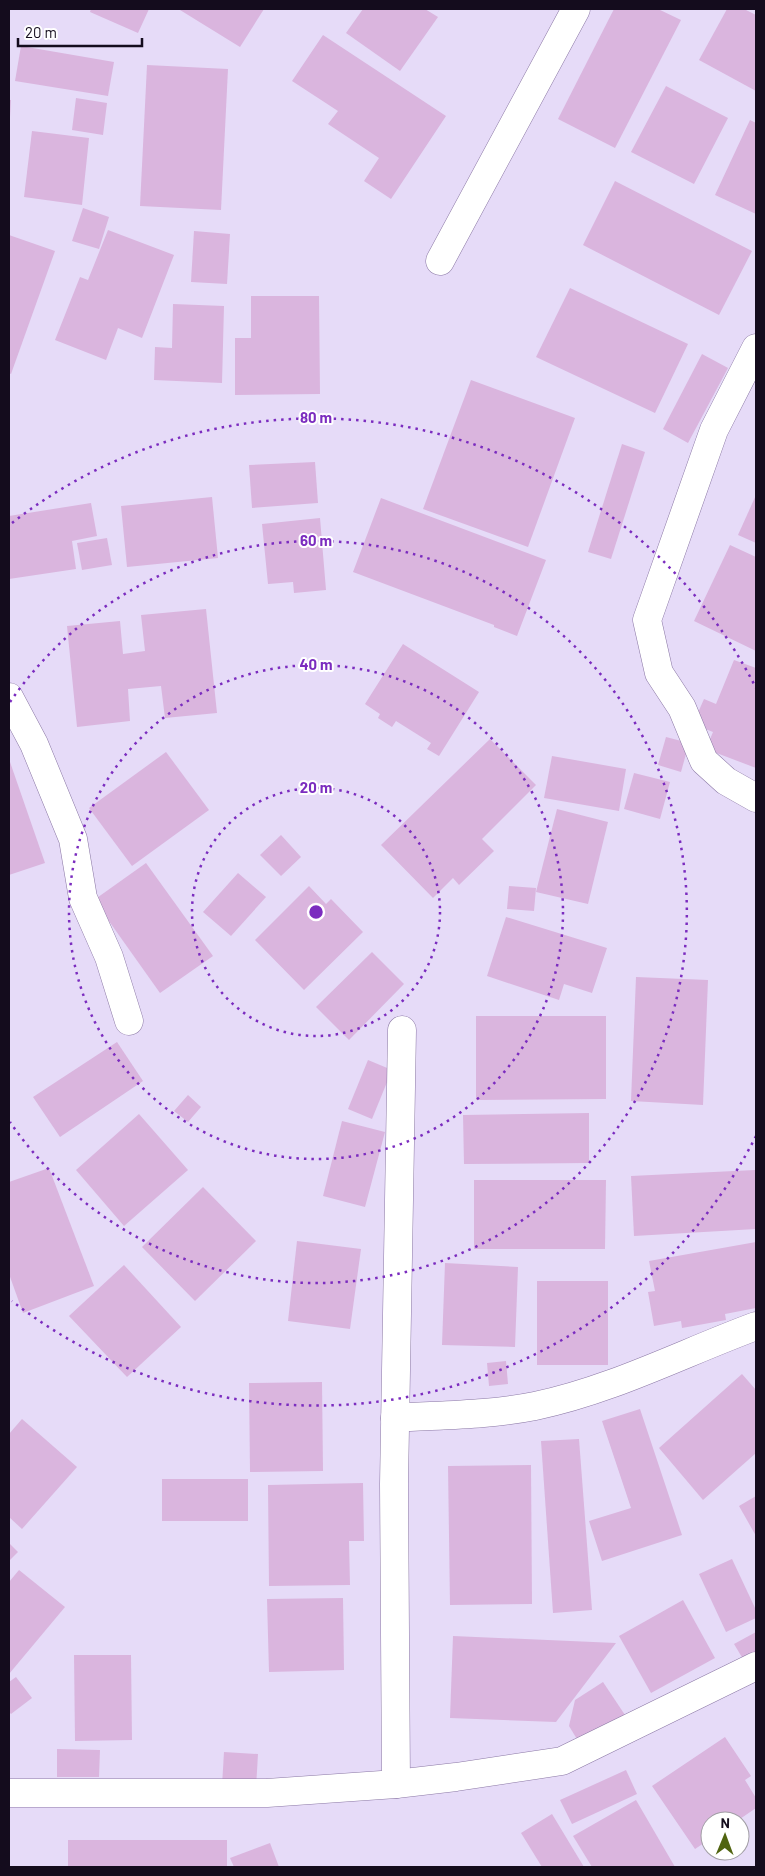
<svg xmlns="http://www.w3.org/2000/svg" width="765" height="1876" font-family="Barlow,sans-serif">
	<style>
		.building { fill: #dab5de }
		.lines { fill: none; stroke-linecap: round; stroke-linejoin: round }
		.minor-casing { stroke: #8b78a5; stroke-width: 29 }
		.minor { stroke: #fff; stroke-width: 28 }
		.ring { fill: none; stroke: #7b2cbf; stroke-width: 2.5; stroke-dasharray: 2.5 5 }
		.centre { fill: #7b2cbf; stroke: #fff; stroke-width: 2.5 }
		.ring-label { font-size: 15px; text-anchor: middle; font-weight: bold; fill: #7b2cbf; stroke: #fff; stroke-width: 4; stroke-linejoin: round; paint-order: stroke }
	</style>
	<rect width="100%" height="100%" fill="#e6dbf8"/>
	<!-- building -->
	<g class="building">
		<polygon points="91,9 149,9 138,33 90,12"/>
		<polygon points="181,9 264,9 240,47 180,10"/>
		<polygon points="363,9 425,9 438,17 400,71 346,33"/>
		<polygon points="614,9 658,9 681,20 615,148 558,119"/>
		<polygon points="727,9 744,9 756,15 756,91 699,60"/>
		<polygon points="323,35 446,116 391,199 364,181 379,158 328,124 338,111 292,81"/>
		<polygon points="21,46 114,62 108,96 15,81"/>
		<polygon points="147,65 228,69 221,210 140,206"/>
		<polygon points="666,86 728,118 694,184 631,152"/>
		<polygon points="76,98 107,103 103,135 72,130"/>
		<polygon points="9,100 11,100 10,117 9,117"/>
		<polygon points="750,120 756,123 756,214 715,195"/>
		<polygon points="32,131 89,138 82,205 24,197"/>
		<polygon points="615,181 752,251 719,315 583,245"/>
		<polygon points="83,208 109,217 99,249 72,241"/>
		<polygon points="108,230 174,255 142,338 118,328 106,360 55,340 80,277 88,280"/>
		<polygon points="194,231 230,234 227,284 191,282"/>
		<polygon points="9,235 55,251 11,374 9,373"/>
		<polygon points="570,288 688,344 655,413 536,357"/>
		<polygon points="251,296 319,296 320,394 235,395 235,338 251,338"/>
		<polygon points="173,304 224,306 222,383 154,380 155,347 172,348"/>
		<polygon points="702,354 728,368 688,443 663,429"/>
		<polygon points="471,380 575,418 528,547 423,509"/>
		<polygon points="622,444 645,452 611,559 588,552"/>
		<polygon points="315,462 318,503 252,508 249,465"/>
		<polygon points="756,495 756,543 738,535"/>
		<polygon points="212,497 218,558 127,567 121,506"/>
		<polygon points="381,498 546,560 517,636 494,627 494,625 353,572"/>
		<polygon points="91,503 97,536 72,541 76,569 9,579 9,516"/>
		<polygon points="320,518 326,590 294,593 293,582 268,584 262,524"/>
		<polygon points="107,538 112,565 82,570 77,543"/>
		<polygon points="730,545 756,557 756,651 694,621"/>
		<polygon points="206,609 217,713 165,718 161,686 128,689 130,721 77,727 67,626 120,621 123,654 145,651 141,615"/>
		<polygon points="403,644 479,692 439,756 427,749 431,743 396,721 392,727 378,718 380,714 365,704"/>
		<polygon points="734,660 756,668 756,768 706,749 713,732 693,724 704,699 716,704"/>
		<polygon points="666,737 689,743 681,772 658,765"/>
		<polygon points="490,739 536,785 482,839 494,851 459,885 453,878 433,898 381,845"/>
		<polygon points="166,752 209,810 132,866 89,808"/>
		<polygon points="552,756 626,769 619,811 544,798"/>
		<polygon points="9,762 10,762 45,863 9,875"/>
		<polygon points="634,773 670,782 660,819 624,809"/>
		<polygon points="557,809 608,822 588,904 536,892"/>
		<polygon points="281,835 301,857 281,876 260,855"/>
		<polygon points="146,863 213,956 160,993 94,900"/>
		<polygon points="238,873 266,897 231,936 203,912"/>
		<polygon points="309,886 326,904 331,899 363,932 304,990 255,940"/>
		<polygon points="509,886 536,888 534,911 507,909"/>
		<polygon points="506,917 607,948 592,993 564,984 559,1000 487,976"/>
		<polygon points="372,952 404,984 349,1040 316,1007"/>
		<polygon points="636,977 708,980 703,1105 631,1101"/>
		<polygon points="476,1016 606,1016 606,1099 476,1100"/>
		<polygon points="117,1042 143,1081 60,1137 33,1097"/>
		<polygon points="368,1060 392,1070 372,1119 348,1109"/>
		<polygon points="188,1095 201,1107 188,1122 174,1111"/>
		<polygon points="589,1113 589,1163 464,1164 463,1115"/>
		<polygon points="139,1114 188,1170 124,1226 76,1170"/>
		<polygon points="342,1121 385,1132 365,1207 323,1196"/>
		<polygon points="49,1168 94,1286 23,1313 9,1274 9,1182"/>
		<polygon points="755,1170 756,1229 634,1236 631,1176"/>
		<polygon points="474,1180 606,1180 605,1249 474,1249"/>
		<polygon points="203,1187 256,1241 195,1301 142,1247"/>
		<polygon points="297,1241 361,1249 350,1329 288,1321"/>
		<polygon points="756,1242 756,1308 725,1314 726,1320 682,1328 681,1321 654,1326 648,1292 655,1291 649,1261"/>
		<polygon points="445,1263 518,1267 515,1347 442,1345"/>
		<polygon points="124,1265 181,1327 127,1377 69,1316"/>
		<rect x="537" y="1281" width="71" height="84"/>
		<polygon points="506,1361 508,1384 489,1386 487,1363"/>
		<polygon points="742,1374 756,1390 756,1453 703,1500 659,1448"/>
		<polygon points="322,1382 323,1471 250,1472 249,1383"/>
		<polygon points="640,1409 682,1535 602,1561 589,1521 631,1508 602,1421"/>
		<polygon points="22,1419 77,1467 22,1529 9,1517 9,1434"/>
		<polygon points="579,1439 592,1610 553,1613 541,1441"/>
		<polygon points="531,1465 532,1604 450,1605 448,1466"/>
		<rect x="162" y="1479" width="86" height="42"/>
		<polygon points="363,1483 364,1541 349,1541 350,1585 269,1586 268,1485"/>
		<polygon points="756,1496 756,1536 739,1506"/>
		<polygon points="9,1543 18,1552 9,1561"/>
		<polygon points="732,1559 756,1610 756,1618 726,1632 699,1574"/>
		<polygon points="19,1570 65,1607 9,1674 9,1582"/>
		<polygon points="343,1598 344,1670 269,1672 267,1599"/>
		<polygon points="683,1600 715,1658 651,1693 619,1636"/>
		<polygon points="756,1632 756,1659 746,1664 734,1644"/>
		<polygon points="453,1636 616,1643 556,1722 450,1718"/>
		<polygon points="74,1655 131,1655 132,1740 75,1741"/>
		<polygon points="16,1677 32,1698 11,1714 9,1712 9,1682"/>
		<polygon points="603,1682 625,1715 580,1744 569,1726 575,1700"/>
		<polygon points="725,1737 751,1776 745,1780 756,1798 756,1808 737,1821 710,1821 710,1839 695,1849 652,1786"/>
		<polygon points="57,1749 100,1750 99,1777 57,1777"/>
		<polygon points="224,1752 258,1754 256,1788 222,1786"/>
		<polygon points="626,1770 637,1794 572,1824 560,1800"/>
		<polygon points="636,1800 675,1867 592,1867 573,1836"/>
		<polygon points="552,1814 584,1867 542,1867 521,1833"/>
		<rect x="68" y="1840" width="159" height="27"/>
		<polygon points="270,1843 279,1867 234,1867 230,1858"/>
	</g>
	<g class="lines">
		<defs>
			<g id="minor">
				<polyline points="440,261 576,9"/>
				<polyline points="756,348 714,430 647,620 659,673 682,708 704,761 726,781 756,798"/>
				<polyline points="9,697 34,744 73,839 83,898 109,957 129,1021"/>
				<path d="M395 1418C441 1415 490 1415 535 1406 612 1390 683 1353 756 1326"/>
				<polyline points="396,1784 394,1484 402,1030"/>
				<polyline points="9,1793 267,1793 396,1784 456,1777 562,1761 756,1666"/>
			</g>
		</defs>
		<!-- minor casing -->
		<use href="#minor" class="minor-casing"/>
		<!-- minor -->
		<use href="#minor" class="minor"/>
	</g>
	<!-- distance rings -->
	<g class="ring">
		<circle cx="316" cy="912" r="124"/>
		<circle cx="316" cy="912" r="247"/>
		<path d="M10 702A371 371 0 1 1 10 1122"/>
		<path d="M756 1136A494 494 0 0 1 12 1301M12 523A494 494 0 0 1 756 688"/>
	</g>
	<circle cx="316" cy="912" r="8" class="centre"/>
	<g class="ring-label">
		<text x="316" y="423">80 m</text>
		<text x="316" y="546">60 m</text>
		<text x="316" y="670">40 m</text>
		<text x="316" y="793">20 m</text>
	</g>
	<!-- border -->
	<rect width="765" height="1876" fill="none" stroke="#140c1d" stroke-width="20"/>
	<!-- north arrow -->
	<g transform="translate(725 1836) rotate(1)"><circle r="24" fill="#ffffff" stroke="#a19ea5"/>
	<path d="M0-4L9 19L0 12L-9 19Z" fill="#506410"/>
	<text y="-8" font-size="14" font-weight="bold" text-anchor="middle" fill="#140c1d">N</text>
	</g>
	<!-- scale -->
	<path d="M18 38v8h124v-8" fill="none" stroke="#140c1d" stroke-width="2.5"/>
	<text x="25" y="38" font-size="15" fill="#140c1d" stroke="#ffffff" stroke-width="4" paint-order="stroke">20 m</text>
</svg>
